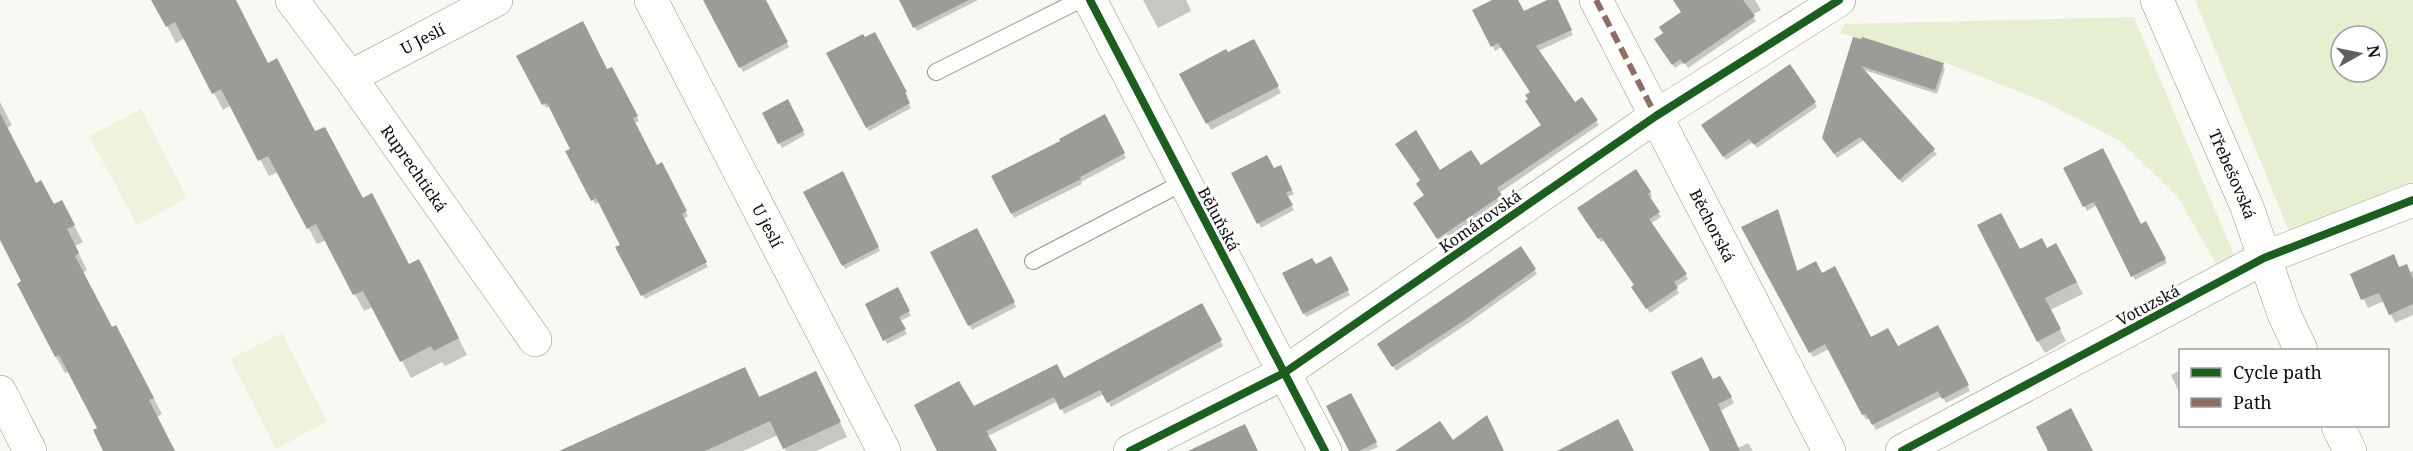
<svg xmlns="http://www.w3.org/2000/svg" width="2413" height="451" font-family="'Noto Serif',serif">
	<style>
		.green { fill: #e7efd3; fill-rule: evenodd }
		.pitch { fill: #f0f2dd }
		.shadow { fill: #0003 }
		.building { fill: #9d9b98 }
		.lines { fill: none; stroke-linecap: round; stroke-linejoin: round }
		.lane-casing { stroke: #949390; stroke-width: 18 }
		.street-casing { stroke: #949390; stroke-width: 34 }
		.lane { stroke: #fefefd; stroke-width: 16 }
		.street { stroke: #fefefd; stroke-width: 33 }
		.quiet { stroke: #8d6e63; stroke-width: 6; stroke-dasharray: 12 6; stroke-linecap: butt }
		.cycleway-casing { stroke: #fff; stroke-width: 11 }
		.cycleway { stroke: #1b5e20; stroke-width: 8 }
		.labels { text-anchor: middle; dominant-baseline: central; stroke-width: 6; stroke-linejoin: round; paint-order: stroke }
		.street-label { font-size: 16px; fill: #0d0d0d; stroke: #fff }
	</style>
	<rect width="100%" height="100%" fill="#faf8f2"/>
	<!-- green -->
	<g class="green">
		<path d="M2195 0H2413V183L2290 234ZM2341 36H2377V72H2341Z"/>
		<polygon points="2134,17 2234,255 2216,264 2178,197 2120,141 2047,103 1946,63 1840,33 1845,24"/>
	</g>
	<!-- pitch -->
	<g class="pitch">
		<polygon points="141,109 187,198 137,225 89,136"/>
		<polygon points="282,333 327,421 276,449 230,359"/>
	</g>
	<!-- shadow -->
	<g class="shadow">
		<polygon points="153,0 234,0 268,64 316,133 409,266 428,278 467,355 445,366 442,362 411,378 373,307 364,311 326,240 317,244 278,172 269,176 231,105 223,110 185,38 176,43"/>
		<polygon points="705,0 764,0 789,47 743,72"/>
		<polygon points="901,0 978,0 917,31"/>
		<polygon points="1143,0 1186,0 1191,11 1158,28"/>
		<polygon points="1496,0 1517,0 1524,13 1551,0 1556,0 1573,35 1538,51 1574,105 1596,121 1599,125 1499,193 1503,200 1441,243 1417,208 1440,172 1481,167 1543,126 1532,92 1502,47 1495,51 1474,11"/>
		<polygon points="1677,0 1755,0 1761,10 1752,15 1756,21 1688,68 1684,62 1675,68 1658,43 1664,34 1690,8"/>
		<polygon points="874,34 908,97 906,98 911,108 869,131 828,53"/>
		<polygon points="1854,39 1942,64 1945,69 1937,94 1861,69 1937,154 1902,183 1864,140 1837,158 1826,142"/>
		<polygon points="1253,41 1281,93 1211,130 1181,74"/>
		<polygon points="518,56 614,73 639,121 634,123 657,167 661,164 688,216 684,219 708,267 645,299 617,248 622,245 600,202 595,204 567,152 572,149 550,106 546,108"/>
		<polygon points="787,101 805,135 782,148 764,113"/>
		<polygon points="0,102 12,125 7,128 36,184 54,206 70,218 83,242 75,246 87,270 83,273 112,329 125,343 162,414 157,417 175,451 105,451 99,428 69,371 65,373 56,357 19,284 23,282 0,237"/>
		<polygon points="1815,103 1817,107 1757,148 1753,142 1726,160 1705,130"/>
		<polygon points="1105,116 1126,158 1081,182 1082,184 1014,218 993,177 1062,142"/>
		<polygon points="1280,167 1294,194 1287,197 1294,210 1261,228 1233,174 1274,170"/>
		<polygon points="2065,169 2140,226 2146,223 2167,263 2135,280 2097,205 2087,211"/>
		<polygon points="845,177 880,251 845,269 805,193"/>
		<polygon points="1650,192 1652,196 1649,199 1661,217 1650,224 1688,279 1676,287 1679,293 1650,313 1636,292 1635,286 1604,240 1601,242 1579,209"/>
		<polygon points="1780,216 1798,272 1821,274 1871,339 1898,348 1937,327 1970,391 1946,403 1942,396 1876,430 1870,418 1866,420 1829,349 1813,357 1743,228"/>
		<polygon points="976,230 1016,307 972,330 932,252"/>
		<polygon points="1520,248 1537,274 1464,326 1396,371 1379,344"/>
		<polygon points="2047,250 2063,257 2083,294 2050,310 2066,341 2045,353 2038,341 2020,251"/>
		<polygon points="2393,256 2400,269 2410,272 2413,271 2413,315 2395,323 2384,301 2368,308 2352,275"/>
		<polygon points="1330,258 1350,295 1306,317 1284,274 1315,266"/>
		<polygon points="900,293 911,316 900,321 907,334 887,344 867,305"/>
		<polygon points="1202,305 1223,346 1111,407 1104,394 1064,414 1058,401 988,436 994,451 939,451 974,408 1064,380"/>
		<polygon points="745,368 760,398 816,372 847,437 816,451 786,451 778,435 743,451 563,451"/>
		<polygon points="2180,370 2180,394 2171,375"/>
		<polygon points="1720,378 1734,403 1720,411 1738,448 1748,443 1753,451 1712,451 1713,381"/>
		<polygon points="1351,395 1378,447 1369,451 1350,451"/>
	</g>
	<!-- building -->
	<g class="building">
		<polygon points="151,0 236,0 268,63 277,58 315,131 325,127 363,198 372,193 409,264 419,259 459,338 434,351 431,346 400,362 363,291 353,295 316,224 307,229 268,156 258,161 221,89 212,94 175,22 166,27"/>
		<polygon points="703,0 766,0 788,42 739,68"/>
		<polygon points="899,0 969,0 913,28"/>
		<polygon points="1492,0 1518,0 1524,11 1547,0 1558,0 1572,30 1536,46 1575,102 1582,97 1598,120 1497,188 1502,195 1437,239 1413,203 1424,195 1416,184 1420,180 1395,144 1416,130 1440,170 1471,150 1481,165 1541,125 1525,101 1528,99 1525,95 1530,92 1498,43 1491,47 1472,10"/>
		<polygon points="1673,0 1743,0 1755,16 1684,64 1680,59 1672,65 1654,39 1663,33 1659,27 1681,12"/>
		<polygon points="583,21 607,69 612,67 638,116 633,118 657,165 662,162 687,211 682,214 707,262 641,296 615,247 620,245 596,198 591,201 565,151 570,149 547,103 542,105 516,56"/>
		<polygon points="875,32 907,92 905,93 910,103 866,128 826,53 863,34 865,37"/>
		<polygon points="1853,37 1861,39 1862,37 1944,63 1935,90 1861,66 1935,149 1899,180 1860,137 1834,154 1822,138"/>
		<polygon points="1254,39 1279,86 1206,124 1179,74 1226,49 1228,52"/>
		<polygon points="1790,64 1816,102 1754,145 1749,139 1723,157 1701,125"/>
		<polygon points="788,99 804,131 778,144 762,113"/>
		<polygon points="0,113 36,183 41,180 54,204 62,200 75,225 67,229 79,253 75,256 112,327 116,325 154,398 149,400 175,451 103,451 93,430 97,428 59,355 55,357 17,284 21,281 0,240"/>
		<polygon points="1105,114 1125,153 1080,177 1081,179 1011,214 991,176 1060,141 1059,139"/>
		<polygon points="2103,148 2141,224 2146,221 2166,259 2131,277 2094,202 2083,207 2063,168"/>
		<polygon points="1267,155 1274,168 1281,165 1292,190 1286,193 1293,205 1257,224 1231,173"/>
		<polygon points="1636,169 1651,192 1648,194 1660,212 1649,219 1687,274 1674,282 1678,288 1646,309 1631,287 1634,285 1601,237 1598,239 1577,208"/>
		<polygon points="843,171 879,247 842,266 803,192"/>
		<polygon points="1778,209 1797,271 1816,261 1822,273 1835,266 1871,337 1888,328 1898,346 1938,325 1969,385 1942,399 1938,391 1872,425 1866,414 1862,415 1825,344 1809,353 1741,227"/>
		<polygon points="2001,213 2020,249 2042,238 2047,248 2056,243 2077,282 2045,298 2061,329 2037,342 1977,225"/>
		<polygon points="977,228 1015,302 968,326 930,252"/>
		<polygon points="1521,246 1536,269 1462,322 1392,367 1377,344"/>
		<polygon points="2394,254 2399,267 2407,264 2413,279 2413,304 2389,315 2379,293 2361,300 2350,274"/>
		<polygon points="1331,256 1349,290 1303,314 1282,273 1312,258 1316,264"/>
		<polygon points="898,287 910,311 899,317 906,329 883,341 865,304"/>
		<polygon points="1202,303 1222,340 1107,403 1100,390 1060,410 1054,397 986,431 997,451 937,451 914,405 959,381 974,406 1057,364 1064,378"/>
		<polygon points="1702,357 1713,379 1720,376 1732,397 1718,404 1740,451 1710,451 1671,372"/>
		<polygon points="745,367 759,397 816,371 841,422 783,449 770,421 705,451 559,451"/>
		<polygon points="1351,393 1377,442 1359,451 1349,451 1326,406"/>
		<polygon points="2071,408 2093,451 2048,451 2036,427"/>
		<polygon points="1487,415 1504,451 1395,451 1440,421 1453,440"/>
		<polygon points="1618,419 1634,451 1557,451"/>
		<polygon points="1245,424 1258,451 1188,451"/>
	</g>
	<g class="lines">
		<defs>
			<g id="lane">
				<polyline points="936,72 1080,0"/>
				<polyline points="1033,261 1184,182"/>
			</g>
			<g id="street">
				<path id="s1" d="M292 0 350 77 535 340"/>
				<path id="s2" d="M651 0 884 451"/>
				<polyline points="1090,0 1325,451"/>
				<path id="s3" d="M1596 0 1829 451"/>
				<path id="s4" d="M2157 0 2247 207 2284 314 2301 350"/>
				<path id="s5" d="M350 77 496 0"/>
				<polyline points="0,392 30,451"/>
				<polyline points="2338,426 2350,451"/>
				<polyline points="1130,451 1284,373 1656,116 1839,0"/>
				<polyline points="1902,451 2264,258 2413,200"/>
			</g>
		</defs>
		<!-- lane casing -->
		<use href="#lane" class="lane-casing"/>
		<!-- street casing -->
		<use href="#street" class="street-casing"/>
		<!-- lane -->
		<use href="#lane" class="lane"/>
		<!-- street -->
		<use href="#street" class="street"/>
		<!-- quiet -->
		<polyline class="quiet" points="1596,0 1656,116"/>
		<defs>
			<g id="cycleway">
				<polyline points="1090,0 1325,451"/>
				<polyline points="1130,451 1284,373 1656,116 1839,0"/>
				<polyline points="1902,451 2264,258 2413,200"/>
			</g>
		</defs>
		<!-- cycleway casing -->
		<use href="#cycleway" class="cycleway-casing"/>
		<!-- cycleway -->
		<use href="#cycleway" class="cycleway"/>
	</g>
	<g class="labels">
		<!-- street labels -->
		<g class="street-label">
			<text stroke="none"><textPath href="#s5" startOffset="82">U Jeslí</textPath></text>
			<text stroke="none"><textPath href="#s1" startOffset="208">Ruprechtická</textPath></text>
			<text stroke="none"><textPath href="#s4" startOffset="190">Třebešovská</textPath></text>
			<text transform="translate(1219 219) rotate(62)">Běluňská</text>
			<text transform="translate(1480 221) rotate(-35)">Komárovská</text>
			<text stroke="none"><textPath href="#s2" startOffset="254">U jeslí</textPath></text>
			<text stroke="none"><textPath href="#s3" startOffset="254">Běchorská</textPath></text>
			<text transform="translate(2148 305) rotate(-28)">Votuzská</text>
		</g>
	</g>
	<!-- legend -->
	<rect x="2179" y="349" width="210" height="78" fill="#ffffff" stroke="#9e9e9e" stroke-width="1.5"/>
	<rect x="2191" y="368" width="30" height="9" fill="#1b5e20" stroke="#9e9e9e" stroke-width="1.5"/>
	<text x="2233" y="379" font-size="18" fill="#0d0d0d">Cycle path</text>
	<rect x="2191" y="398" width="30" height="9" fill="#8d6e63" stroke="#9e9e9e" stroke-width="1.5"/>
	<text x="2233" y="409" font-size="18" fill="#0d0d0d">Path</text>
	<!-- north arrow -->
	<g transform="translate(2359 54) rotate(81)"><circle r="28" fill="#ffffff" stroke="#9e9e9e" stroke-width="1.5"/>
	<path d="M0-4.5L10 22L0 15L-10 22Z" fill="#605f5d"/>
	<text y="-9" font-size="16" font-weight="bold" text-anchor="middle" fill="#0d0d0d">N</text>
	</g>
</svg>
